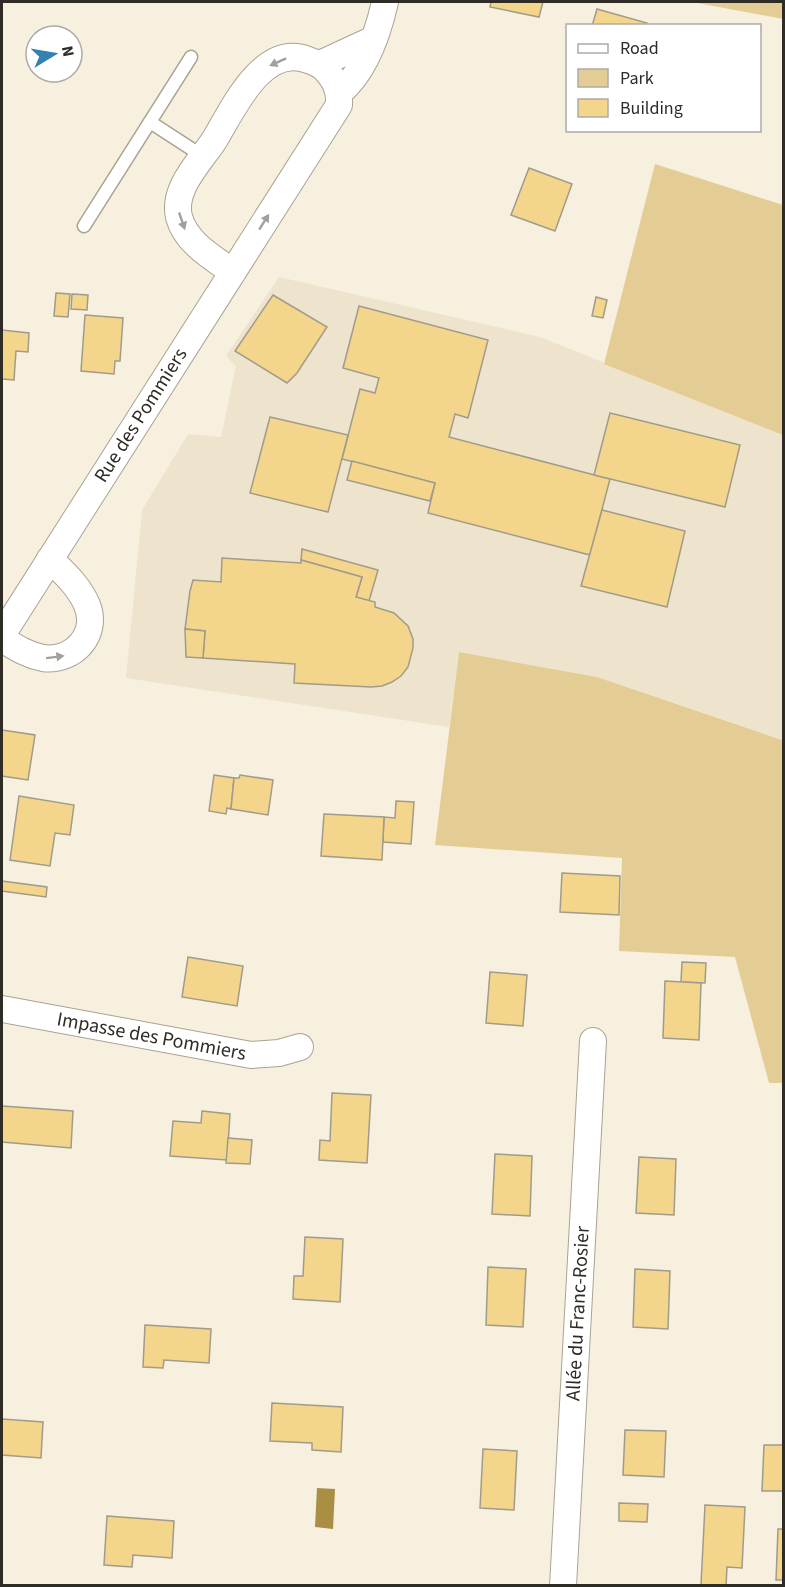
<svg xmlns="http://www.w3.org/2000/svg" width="785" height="1587" font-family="'Source Sans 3',sans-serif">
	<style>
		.built { fill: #eee4cd }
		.green { fill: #e3cd94 }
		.water { fill: #a98e44 }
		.building { fill: #f3d68b; stroke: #a19b8b; stroke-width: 1.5 }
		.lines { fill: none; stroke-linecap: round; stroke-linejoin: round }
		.lane-casing { stroke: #aaa393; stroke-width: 15 }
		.street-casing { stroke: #aaa393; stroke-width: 28 }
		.lane { stroke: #fff; stroke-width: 12 }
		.street { stroke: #fff; stroke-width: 26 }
		.oneway { fill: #a1a09d }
		.labels { text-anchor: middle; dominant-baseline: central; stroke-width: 6; stroke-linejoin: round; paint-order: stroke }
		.street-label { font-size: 20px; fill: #2f2c26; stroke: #fff }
	</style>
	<rect width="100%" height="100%" fill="#f7f0de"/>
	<!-- built -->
	<polygon class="built" points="279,277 540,337 783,435 783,740 597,677 459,652 449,727 126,678 142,510 188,434 221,437 236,366 226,356"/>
	<!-- green -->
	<g class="green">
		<polygon points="692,2 783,2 783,19"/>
		<polygon points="655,164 783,205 783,435 604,364"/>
		<polygon points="459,652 597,677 782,740 783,736 783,1083 769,1083 735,957 619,951 622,858 435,845"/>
	</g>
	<!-- water -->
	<polygon class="water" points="317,1488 335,1489 333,1529 315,1527"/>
	<!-- building -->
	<g class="building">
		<polygon points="491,2 543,2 539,17 490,7"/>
		<polygon points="597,9 647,23 647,26 592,26"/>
		<polygon points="529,168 572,184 555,231 511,215"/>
		<polygon points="56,293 70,294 68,317 54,316"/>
		<polygon points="72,294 88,295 87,310 71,309"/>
		<polygon points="273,295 327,327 297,373 287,383 235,351"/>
		<polygon points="596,297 607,300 603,318 592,316"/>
		<polygon points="359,306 488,340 468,418 455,414 449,437 610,479 590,555 428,513 435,483 342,459 360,389 375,393 379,378 343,368"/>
		<polygon points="85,315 123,318 120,361 115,361 114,374 81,371"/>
		<polygon points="2,330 29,333 28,352 16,351 14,380 2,379"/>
		<polygon points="610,413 740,445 725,507 594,475"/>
		<polygon points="270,417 348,435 328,512 250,493"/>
		<polygon points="352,461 435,483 430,501 347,480"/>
		<polygon points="602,510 685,531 667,607 581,586"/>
		<polygon points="302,549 378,570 369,601 356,597 362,577 301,560"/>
		<polygon points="222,558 301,563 301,560 362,577 356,597 375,602 375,607 394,613 408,626 413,639 413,648 408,667 401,676 392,682 382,686 371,687 294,683 295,664 203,658 205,631 185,629 190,591 193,580 221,582"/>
		<polygon points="185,629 205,631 203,658 186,657"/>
		<polygon points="2,730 35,735 28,780 2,776"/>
		<polygon points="214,775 234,778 231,809 227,808 226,814 209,811"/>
		<polygon points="240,775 273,780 268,815 231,809 234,778 239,778"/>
		<polygon points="19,796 74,805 70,835 55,833 50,866 10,860"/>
		<polygon points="396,801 414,802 411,844 383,842 384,817 395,818"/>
		<polygon points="324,814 384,817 382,860 321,856"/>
		<polygon points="562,873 620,876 619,915 560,912"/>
		<polygon points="2,881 47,887 46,897 2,891"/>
		<polygon points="188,957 243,966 237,1006 182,997"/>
		<polygon points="682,962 706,963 705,983 681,982"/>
		<polygon points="490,972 527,975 523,1026 486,1023"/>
		<polygon points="665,981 701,983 699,1040 663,1038"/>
		<polygon points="332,1093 371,1095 367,1163 319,1160 320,1140 330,1141"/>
		<polygon points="2,1106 73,1111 71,1148 2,1142"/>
		<polygon points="202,1111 230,1114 227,1160 170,1156 173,1121 201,1123"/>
		<polygon points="228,1138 252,1140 250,1164 226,1163"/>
		<polygon points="495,1154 532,1156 530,1216 492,1214"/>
		<polygon points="639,1157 676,1159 674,1215 636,1213"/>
		<polygon points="305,1237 343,1239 340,1302 293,1299 294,1276 303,1276"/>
		<polygon points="488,1267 526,1269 523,1327 486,1325"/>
		<polygon points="635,1269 670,1271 668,1329 633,1327"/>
		<polygon points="145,1325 211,1329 209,1363 164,1360 163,1368 143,1367"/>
		<polygon points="272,1403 343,1407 341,1452 312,1450 312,1443 270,1441"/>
		<polygon points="2,1419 43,1422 41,1458 2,1455"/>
		<polygon points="625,1430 666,1431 664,1477 623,1475"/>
		<polygon points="764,1445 784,1445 784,1491 762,1491"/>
		<polygon points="483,1449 517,1451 514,1510 480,1508"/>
		<polygon points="619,1503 648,1504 647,1522 619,1521"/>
		<polygon points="705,1505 745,1507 742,1568 727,1567 726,1586 701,1585"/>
		<polygon points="107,1516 174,1521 172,1558 133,1555 132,1567 104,1565"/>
		<polygon points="778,1529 784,1529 784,1580 776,1580"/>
	</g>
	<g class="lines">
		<defs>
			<g id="lane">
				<polyline points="150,122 204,157"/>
				<polyline points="84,226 191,57"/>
			</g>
			<g id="street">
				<polyline points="320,64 374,39"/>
				<path d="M339 93C365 72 378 33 385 2"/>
				<path id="s1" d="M2 635C113 458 226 282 339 105 340 90 335 79 324 68 319 64 314 62 308 60 263 42 233 109 215 139 201 161 172 188 179 217 186 243 213 258 233 272"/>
				<path d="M2 639C15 647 27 655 43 658 73 662 99 635 87 605 79 586 64 573 50 559"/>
				<path id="s2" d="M2 1009 251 1055 279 1053 300 1047"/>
				<path id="s3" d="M563 1586 593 1041"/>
			</g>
		</defs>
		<!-- lane casing -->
		<use href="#lane" class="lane-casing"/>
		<!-- street casing -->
		<use href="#street" class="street-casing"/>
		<!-- lane -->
		<use href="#lane" class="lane"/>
		<!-- street -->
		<use href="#street" class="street"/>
	</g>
	<!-- one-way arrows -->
	<defs><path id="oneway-solid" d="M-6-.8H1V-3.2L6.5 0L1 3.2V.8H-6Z" transform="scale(1.5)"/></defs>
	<g class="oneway">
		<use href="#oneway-solid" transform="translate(278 62) rotate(156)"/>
		<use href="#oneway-solid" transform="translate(182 221) rotate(71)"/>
		<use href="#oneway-solid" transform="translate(264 222) rotate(-58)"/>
		<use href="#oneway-solid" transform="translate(55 657) rotate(-7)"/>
	</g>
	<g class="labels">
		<!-- street labels -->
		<g class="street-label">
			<text stroke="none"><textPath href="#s1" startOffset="260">Rue des Pommiers</textPath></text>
			<text stroke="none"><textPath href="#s2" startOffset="152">Impasse des Pommiers</textPath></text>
			<text stroke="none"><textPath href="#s3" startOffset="273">Allée du Franc-Rosier</textPath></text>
		</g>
	</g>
	<!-- border -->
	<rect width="785" height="1587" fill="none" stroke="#2f2c26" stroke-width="6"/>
	<!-- legend -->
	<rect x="566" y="24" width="195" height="108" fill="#ffffff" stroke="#acaba8" stroke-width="1.5"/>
	<rect x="578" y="44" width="30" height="9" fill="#ffffff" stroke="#acaba8" stroke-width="1.5"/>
	<text x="620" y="54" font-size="18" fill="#2f2c26">Road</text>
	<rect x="578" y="69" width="30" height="18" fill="#e3cd94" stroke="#acaba8" stroke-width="1.5"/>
	<text x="620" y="84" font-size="18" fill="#2f2c26">Park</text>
	<rect x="578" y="99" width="30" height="18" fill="#f3d68b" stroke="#acaba8" stroke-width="1.5"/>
	<text x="620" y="114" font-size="18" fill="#2f2c26">Building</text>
	<!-- north arrow -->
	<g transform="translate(54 54) rotate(79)"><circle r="28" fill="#ffffff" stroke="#acaba8" stroke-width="1.5"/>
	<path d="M0-4.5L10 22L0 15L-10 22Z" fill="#3181b3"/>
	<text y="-9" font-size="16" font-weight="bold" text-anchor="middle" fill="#2f2c26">N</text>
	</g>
</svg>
